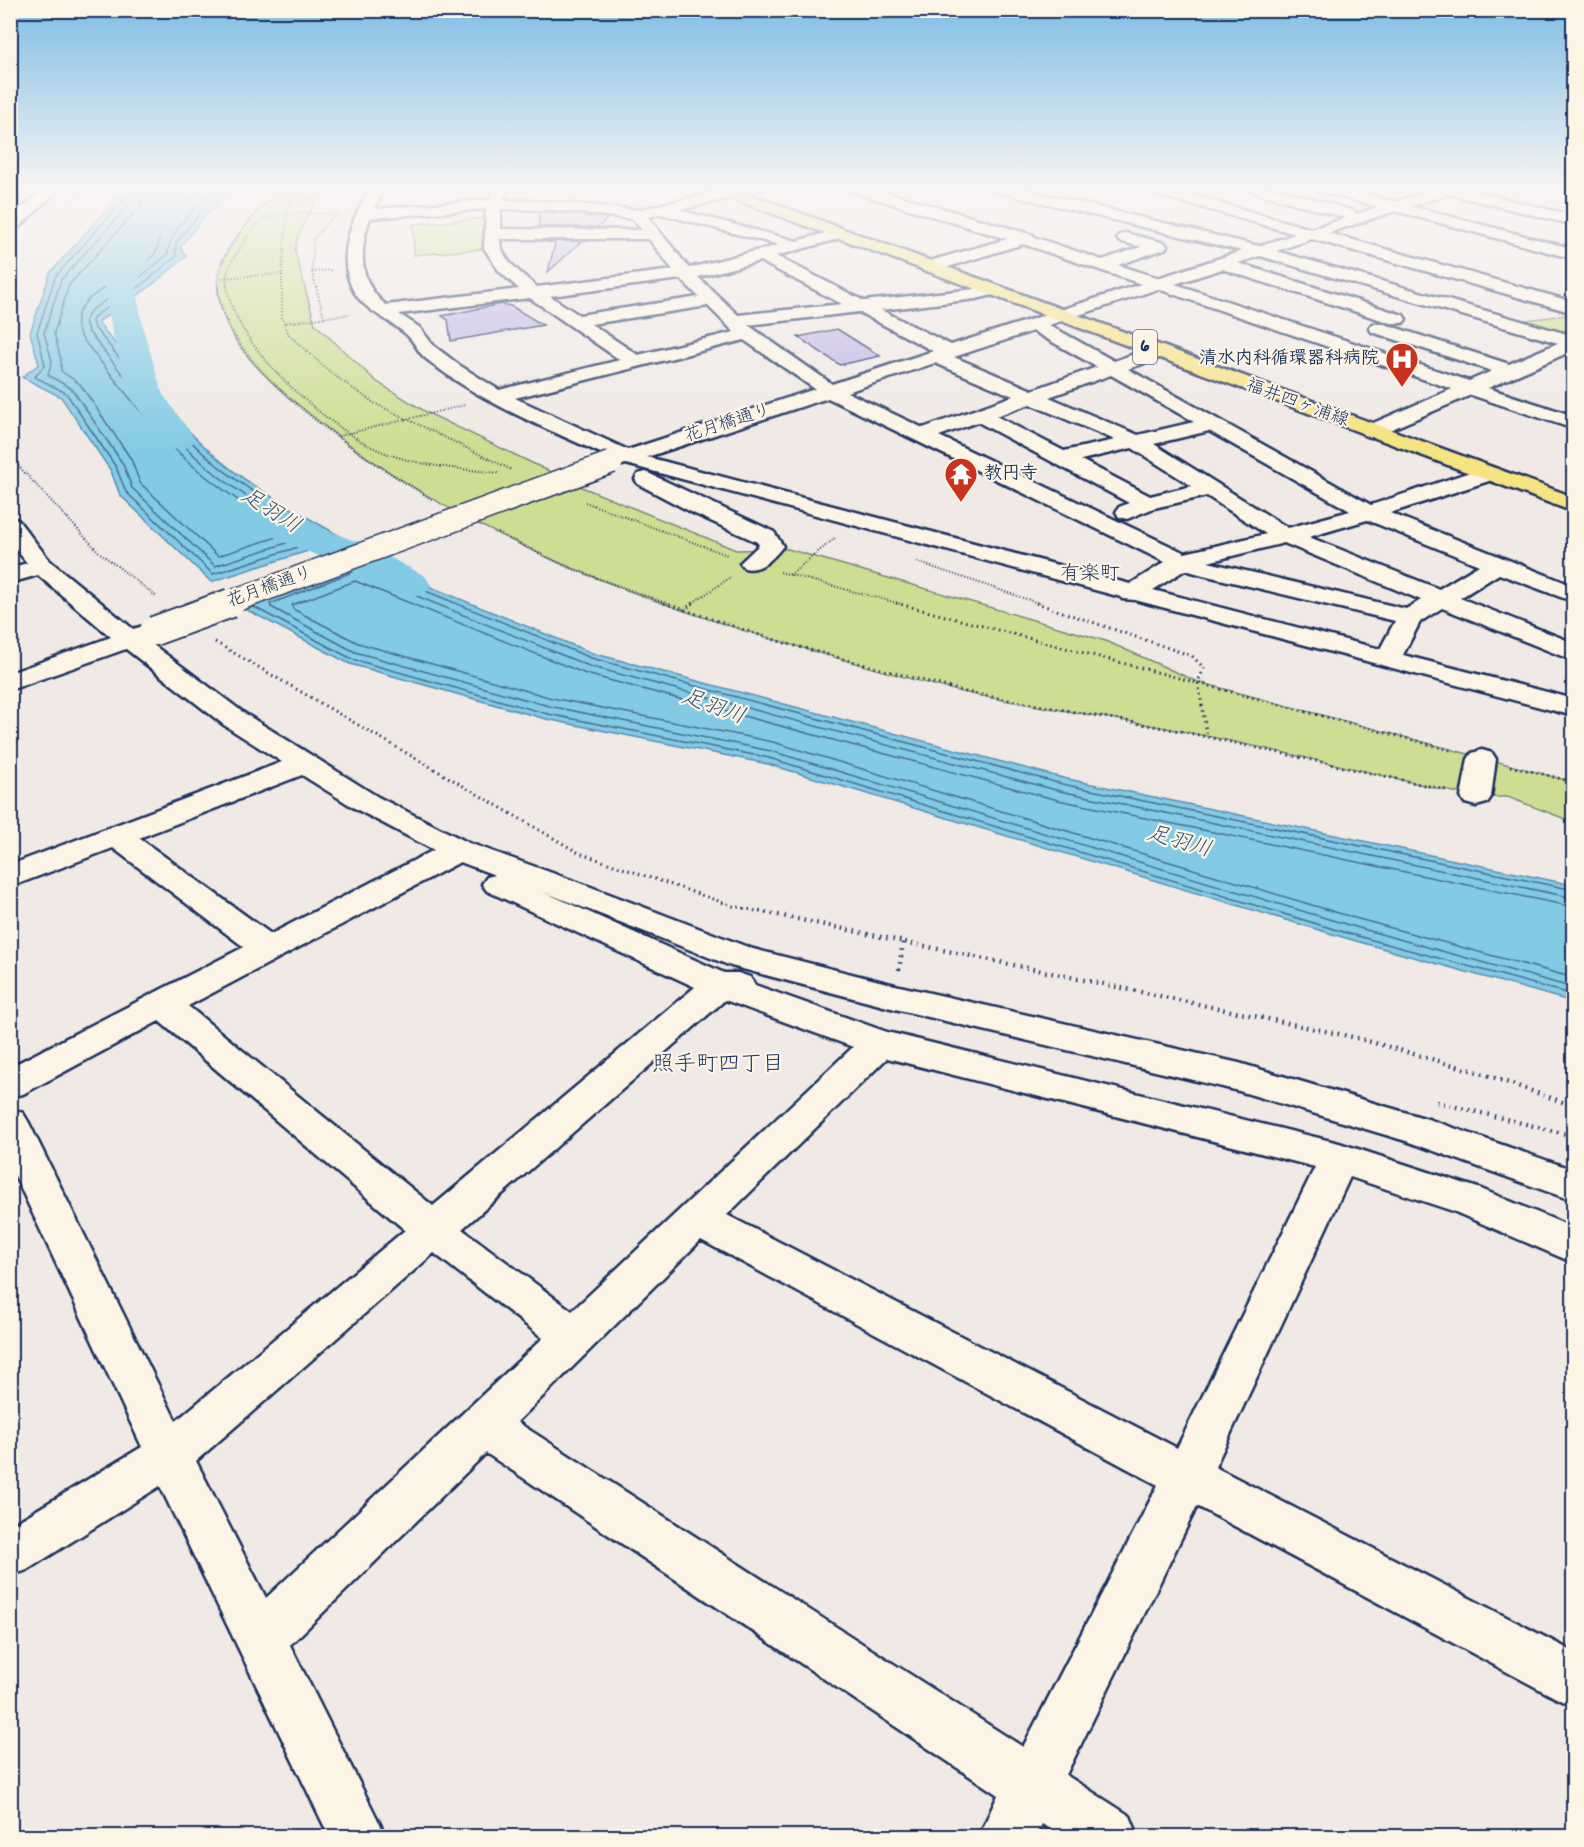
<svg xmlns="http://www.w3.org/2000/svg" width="1584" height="1847" font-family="Dekko,'Klee One',sans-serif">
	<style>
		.built { fill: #e2dae7 }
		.green { fill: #cdde92; stroke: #748678; stroke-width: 1.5 }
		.water { fill: #83cbe4; stroke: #598dae; stroke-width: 1.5 }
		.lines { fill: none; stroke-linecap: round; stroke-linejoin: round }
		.shore { stroke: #456d94; stroke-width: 1.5 }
		.river { fill: #83cbe4; fill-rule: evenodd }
		.building { fill: #c1b7e8; stroke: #1b2f5e; stroke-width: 1.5 }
		.minor-casing { stroke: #1b2f5e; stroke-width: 5 }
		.major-casing { stroke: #1b2f5e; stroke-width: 5 }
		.path-far2 { stroke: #1b2f5e; stroke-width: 2; stroke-dasharray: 1 2; stroke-linecap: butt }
		.path-far1 { stroke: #1b2f5e; stroke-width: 3; stroke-dasharray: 1.5 4; stroke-linecap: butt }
		.path { stroke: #1b2f5e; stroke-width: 4.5; stroke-dasharray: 1.5 5; stroke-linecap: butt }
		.minor { fill: #fcf5e5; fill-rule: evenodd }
		.major { fill: #f6e381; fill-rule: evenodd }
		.minor-bridge-far1-casing { stroke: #1b2f5e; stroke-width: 25; stroke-linecap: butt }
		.minor-bridge-casing { stroke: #1b2f5e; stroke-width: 32; stroke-linecap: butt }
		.minor-bridge-far1 { stroke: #fcf5e5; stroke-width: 22 }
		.minor-bridge { stroke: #fcf5e5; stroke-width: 28 }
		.labels { text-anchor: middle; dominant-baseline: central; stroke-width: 4.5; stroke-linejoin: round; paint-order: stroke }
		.far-poi-label { font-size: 18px; font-weight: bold; fill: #1b2f5e; stroke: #fcf5e5; text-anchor: end }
		.far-street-label { font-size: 18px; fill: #1b2f5e; stroke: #fcf5e5 }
		.shield { fill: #fcf5e5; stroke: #5e6a86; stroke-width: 1.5 }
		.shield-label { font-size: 20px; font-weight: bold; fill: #1b2f5e }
		.far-quarter-label { font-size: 20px; fill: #1b2f5e; stroke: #fcf5e5 }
		.water-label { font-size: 22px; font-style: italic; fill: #355680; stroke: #fcf5e5 }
		.neighbourhood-label { font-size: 22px; fill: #1b2f5e; stroke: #fcf5e5 }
	</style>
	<rect width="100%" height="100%" fill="#f0e9e6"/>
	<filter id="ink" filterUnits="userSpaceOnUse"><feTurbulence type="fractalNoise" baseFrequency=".0167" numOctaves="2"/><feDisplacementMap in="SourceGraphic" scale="12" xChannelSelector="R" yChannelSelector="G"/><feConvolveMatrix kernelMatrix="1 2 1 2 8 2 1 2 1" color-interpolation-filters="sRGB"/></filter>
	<g filter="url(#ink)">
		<!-- built -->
		<polygon class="built" points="1464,188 1573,188 1573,218 1463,190"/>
		<!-- green -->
		<g class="green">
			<path d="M280 188H327L315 203 306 219 297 239 295 252 315 324 377 382 426 412 584 488 736 550 788 549 1106 641 1198 682 1573 782V822L1508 797H1476C1379 775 1283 751 1186 732 1113 717 1040 708 967 693 920 683 874 668 827 655 645 604 459 536 311 415 271 383 216 339 218 282 219 249 258 212 280 188Z"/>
			<polygon points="488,218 484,249 414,255 413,224"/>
			<polygon points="1573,314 1573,340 1529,327 1526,320"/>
		</g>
		<!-- water -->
		<g class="water">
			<path d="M126 188H239L205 216 180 247 187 256 147 289 98 322C132 364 166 410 206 448 246 486 297 511 345 539L211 582 120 495 111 471 61 397 22 377 39 364 30 333 50 273Z"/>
			<polygon points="355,556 592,653 1063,778 1573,885 1573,1002 1349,939 768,764 546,719 350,664 232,602"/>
		</g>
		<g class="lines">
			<!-- shore -->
			<g class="shore">
				<path d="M130 188 128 195 55 277 37 333 45 365 35 377 66 393 116 467 126 492 213 574 323 539 325 535C283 510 239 486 203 453 162 415 129 369 94 327L92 321 95 316 143 284 176 257V243L201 212 230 188"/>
				<path d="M137 188 134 199 61 280 44 333 52 361 48 375 72 389 123 464 132 488 215 566 305 537 307 533C269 511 229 488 196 457 156 420 123 374 88 331L85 321 91 310 139 278 167 255C172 226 196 206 218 188"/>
				<path d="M146 188 141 205 69 285 54 333 61 360V371L80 384 131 459 140 483 218 556 283 535 285 531C253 511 221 490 192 465 150 428 116 380 81 337 57 295 137 279 155 253 159 248 158 241 160 235 170 216 188 201 204 188"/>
				<polyline points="364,566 591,658 1062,784 1574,890"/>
				<polyline points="254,607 352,659 548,714 769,758 1350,934 1574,995"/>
				<polyline points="1574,898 1060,791 589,666 355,571 270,604 271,607 355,652 549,706 771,751 1352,926 1574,988"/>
				<polyline points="1574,907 1058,800 586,674 355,581 292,605 293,609 358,643 552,698 773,742 1355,918 1574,978"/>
			</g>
			<!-- river -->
			<g class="river">
				<polygon points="172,188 202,188 188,200 158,240 135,287 144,331 162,393 195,439 190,447 177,450 164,447 128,393 112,331 105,287 131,239"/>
				<path d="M258 496 272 500 294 517 370 547 425 576 431 585 425 594C415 597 408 598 398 595 377 588 359 573 339 564 306 549 261 540 239 508L244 500Z"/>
			</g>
		</g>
		<!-- building -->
		<g class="building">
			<polygon points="539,212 555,212 608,218 598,227 539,227"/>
			<polygon points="540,241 582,241 548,272 555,243"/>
			<polygon points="501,304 511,306 543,325 451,341 448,320 442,316"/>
			<polygon points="837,329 880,356 840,365 798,337"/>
		</g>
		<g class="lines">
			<defs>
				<g id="minor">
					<polygon points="44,188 60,188 15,231 10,233 10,219"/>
					<path d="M370 188H384L374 209 489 200 495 188H509L503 200 555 202 638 210 733 188H761L759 191 679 210 797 241 839 229 845 231 847 234 845 237 776 256 864 301 975 289 991 285 997 286 1000 290 997 294 976 299 881 310 951 345 1141 284 1023 244 935 271H923L921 267 923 263 1007 239 850 191 848 188H872L1033 235 1034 237 1102 260 1141 247 1119 241 1117 238 1119 235 1125 233 1165 243 1167 246 1165 249 1118 265 1158 278 1242 251 994 191 992 188H1019L1259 246 1295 234 1145 191 1143 188H1168L1311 229 1346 218 1251 191 1249 188H1274L1354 211 1356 214 1379 207 1319 191 1317 188H1342L1394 202 1436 188H1462L1574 216V225L1449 194 1411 206 1574 249V259L1395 211 1328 233 1574 302V313L1312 239 1276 251 1574 336V350L1488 388 1574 416V429L1471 395 1378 435 1371 437 1364 435 1361 431 1364 427 1452 389 1158 289 1049 325 1114 361 1151 348H1165L1167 352 1165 356 1128 369 1371 505 1479 469 1487 467 1495 469 1498 474 1495 479 1390 513 1574 586V602L1499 574 1460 598 1574 643V661L1442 608 1420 622 1403 655 1574 699V716L1135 600 1122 599 1121 597 626 464 618 466 610 465 607 460 609 457C546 428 478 402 424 357 417 350 414 341 407 335 386 316 358 310 349 280 339 248 354 215 370 188ZM486 209 484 248 499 271 519 289 386 305C358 283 359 249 370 218ZM501 209 555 210 633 219 642 230 501 229ZM661 214 779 245 689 268 648 217ZM500 239H649L673 270 537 287C523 274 500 260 500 239ZM1260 256 1558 343 1509 364 1384 324H1372L1369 328 1372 332 1492 371 1469 381 1175 284 1222 269 1391 323H1403L1406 319 1403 315 1238 263ZM760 261 842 304 738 315 698 277ZM681 279 699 297 579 315 550 296ZM530 298 620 360 499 390 459 365 434 346 419 327 399 314ZM708 306 734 332 638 355 591 324ZM859 312 933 351 832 384 748 325ZM1033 331 1097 367 1032 390 954 357ZM744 340 815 389 628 450 515 398ZM935 363 1013 396 923 428 847 392ZM1111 375 1194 422 1138 435 1049 397ZM828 398 1165 562 1130 584 647 457ZM1030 404 1115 440 1064 451 996 416ZM978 422 1129 503 1119 507 1116 512 1119 517 1127 519 1154 508 1207 496 1266 534 1185 553 939 436ZM1209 431 1350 511 1288 528 1154 444ZM1132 448 1192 486 1150 496 1081 460ZM1367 520 1479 565 1439 589 1309 537ZM1284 543 1421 600 1406 609 1208 562ZM1185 570 1203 575 1395 621 1380 649 1153 590Z"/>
					<path d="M646 472 774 532 783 546C773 559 760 572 744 568L740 563 759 545 757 542 695 514 638 484 635 479 638 474Z"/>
					<path d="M10 518 18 520 50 561 133 629 147 625 156 628 160 633 156 638 148 641 244 713 378 797 469 843 591 887 753 949 895 985 1239 1063 1431 1120 1574 1170V1201L1406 1141 1239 1091 895 1009 731 966 544 892 724 973H738L750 977 755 985 887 1032 1339 1143 1481 1189 1574 1228V1263L1453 1211 1350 1177 1215 1467 1574 1652V1706L1556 1698 1197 1506 1066 1775 1130 1816 1138 1836H1061L1042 1824 1036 1836H979L998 1795 486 1453 290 1645 386 1836H329L160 1486 27 1570 10 1576V1526L142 1447 10 1165V1109L23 1113 29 1123 176 1421 405 1230 159 1021 23 1094 10 1097V1067L244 947 113 848 10 887V865L282 762 224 725 126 649 10 690V673L111 637 38 575 10 583V568L27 563 10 541ZM302 775 356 809 434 850 271 934 139 838ZM460 862 495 875 487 877 482 884 487 891 695 987 433 1206 188 1006ZM725 1000 853 1047 572 1311 462 1229ZM887 1058 1315 1167 1177 1448 727 1215ZM701 1240 1158 1485 1023 1747 517 1422ZM434 1253 543 1338 266 1598 196 1461Z"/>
					<polygon points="1482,750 1492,753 1496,759 1491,797 1487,803 1476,806 1465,803 1461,797 1468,759 1472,753"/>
				</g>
				<polygon id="major" points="710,188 732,188 1574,497 1574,512 712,191"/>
			</defs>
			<!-- minor casing -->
			<use href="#minor" class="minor-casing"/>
			<!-- major casing -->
			<use href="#major" class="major-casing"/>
			<!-- path-far2 -->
			<g class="path-far2">
				<path d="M280 188C258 212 222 243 218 277 210 363 369 461 433 500"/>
				<polyline points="298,188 288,204 282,274 282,318 289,335 331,373 374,403 512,470"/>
				<polyline points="71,202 85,188"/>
				<polyline points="289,203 331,196 345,188"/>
				<path d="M340 215C318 214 294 210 272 216 255 220 250 233 241 247 236 255 228 265 227 275 221 335 321 421 370 446 409 466 455 468 498 473"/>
				<polyline points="10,254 17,247"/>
				<polyline points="312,272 331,270"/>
				<polyline points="218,278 282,274"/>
				<polyline points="324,317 312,272 313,239 334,215"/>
				<polyline points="284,323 350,314"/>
				<polyline points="338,436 465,405"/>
				<polyline points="10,457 99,552 157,597"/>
				<polyline points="585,502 727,555"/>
				<polyline points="498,533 565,566 668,604"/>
				<polyline points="917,562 1041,604"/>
				<polyline points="780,572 901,604"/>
				<polyline points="790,575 835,538"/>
				<polyline points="691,604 731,577"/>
			</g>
			<!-- path-far1 -->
			<g class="path-far1">
				<polyline points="664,603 781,642 966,692 1180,731 1447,790"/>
				<polyline points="896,603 1454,751"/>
				<polyline points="1036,603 1192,656 1204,668 1198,682 1207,736"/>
				<polyline points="683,610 694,603"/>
				<polyline points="215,642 579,853 733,906 766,913"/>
				<polyline points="1510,766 1574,782"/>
			</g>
			<!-- path -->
			<g class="path">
				<polyline points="759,911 1353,1037 1478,1072 1574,1106"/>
				<polyline points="899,970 903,942"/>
				<polyline points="1437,1102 1574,1136"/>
			</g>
			<!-- minor -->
			<use href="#minor" class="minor"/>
			<!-- major -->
			<use href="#major" class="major"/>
			<defs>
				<polyline id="minor-bridge-far1" points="226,604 612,462"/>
				<polyline id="minor-bridge" points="154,631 231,603"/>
			</defs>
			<!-- minor-bridge-far1 casing -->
			<use href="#minor-bridge-far1" class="minor-bridge-far1-casing"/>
			<!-- minor-bridge casing -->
			<use href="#minor-bridge" class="minor-bridge-casing"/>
			<!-- minor-bridge-far1 -->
			<use href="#minor-bridge-far1" class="minor-bridge-far1"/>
			<!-- minor-bridge -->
			<use href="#minor-bridge" class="minor-bridge"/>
		</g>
	</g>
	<!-- sky -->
	<linearGradient id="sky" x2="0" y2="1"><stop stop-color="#7fbde6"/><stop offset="0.42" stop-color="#f8f5f4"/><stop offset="1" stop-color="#f8f5f4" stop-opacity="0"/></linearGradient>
	<rect width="1584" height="447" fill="url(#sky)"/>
	<!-- icons -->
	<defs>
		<symbol id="hospital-pin" viewBox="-11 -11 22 30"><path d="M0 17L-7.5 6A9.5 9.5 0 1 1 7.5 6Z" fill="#c8321e" stroke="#fcf5e5"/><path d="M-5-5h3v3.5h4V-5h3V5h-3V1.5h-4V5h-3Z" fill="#fff"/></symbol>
		<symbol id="temple-pin" viewBox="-11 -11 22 30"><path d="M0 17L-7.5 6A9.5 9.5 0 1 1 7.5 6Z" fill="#c8321e" stroke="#fcf5e5"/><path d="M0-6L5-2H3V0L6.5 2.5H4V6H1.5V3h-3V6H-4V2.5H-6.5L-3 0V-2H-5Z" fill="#fff"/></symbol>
	</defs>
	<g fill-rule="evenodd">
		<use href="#hospital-pin" x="1383" y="340" width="38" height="52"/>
		<use href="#temple-pin" x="942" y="455" width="38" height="52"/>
	</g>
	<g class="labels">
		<!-- far-poi labels -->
		<g class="far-poi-label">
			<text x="1379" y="359">清水内科循環器科病院</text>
			<text x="984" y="474" text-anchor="start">教円寺</text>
		</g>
		<!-- far-street labels -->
		<g class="far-street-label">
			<text transform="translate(1297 404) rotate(20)">福井四ヶ浦線</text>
			<text transform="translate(728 424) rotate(-18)">花月橋通り</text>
			<text transform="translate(270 588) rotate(-20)">花月橋通り</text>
		</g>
		<!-- shield labels -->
		<rect class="shield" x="1133" y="330" width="24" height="34" rx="4.5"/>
		<g class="shield-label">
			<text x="1145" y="347">6</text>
		</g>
		<!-- far-quarter labels -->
		<g class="far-quarter-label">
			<text x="1090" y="575">有楽町</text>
		</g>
		<!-- water labels -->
		<g class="water-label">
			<text transform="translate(270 512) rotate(32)">足羽川</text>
			<text transform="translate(713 708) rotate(20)">足羽川</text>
			<text transform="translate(1179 843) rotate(16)">足羽川</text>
		</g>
		<!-- neighbourhood labels -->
		<g class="neighbourhood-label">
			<text x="718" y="1065">照手町四丁目</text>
		</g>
	</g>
	<!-- margin -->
	<rect width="1584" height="1847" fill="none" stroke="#fcf5e5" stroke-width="36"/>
	<rect x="18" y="18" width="1548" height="1811" fill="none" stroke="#1b2f5e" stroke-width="2" filter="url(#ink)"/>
</svg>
